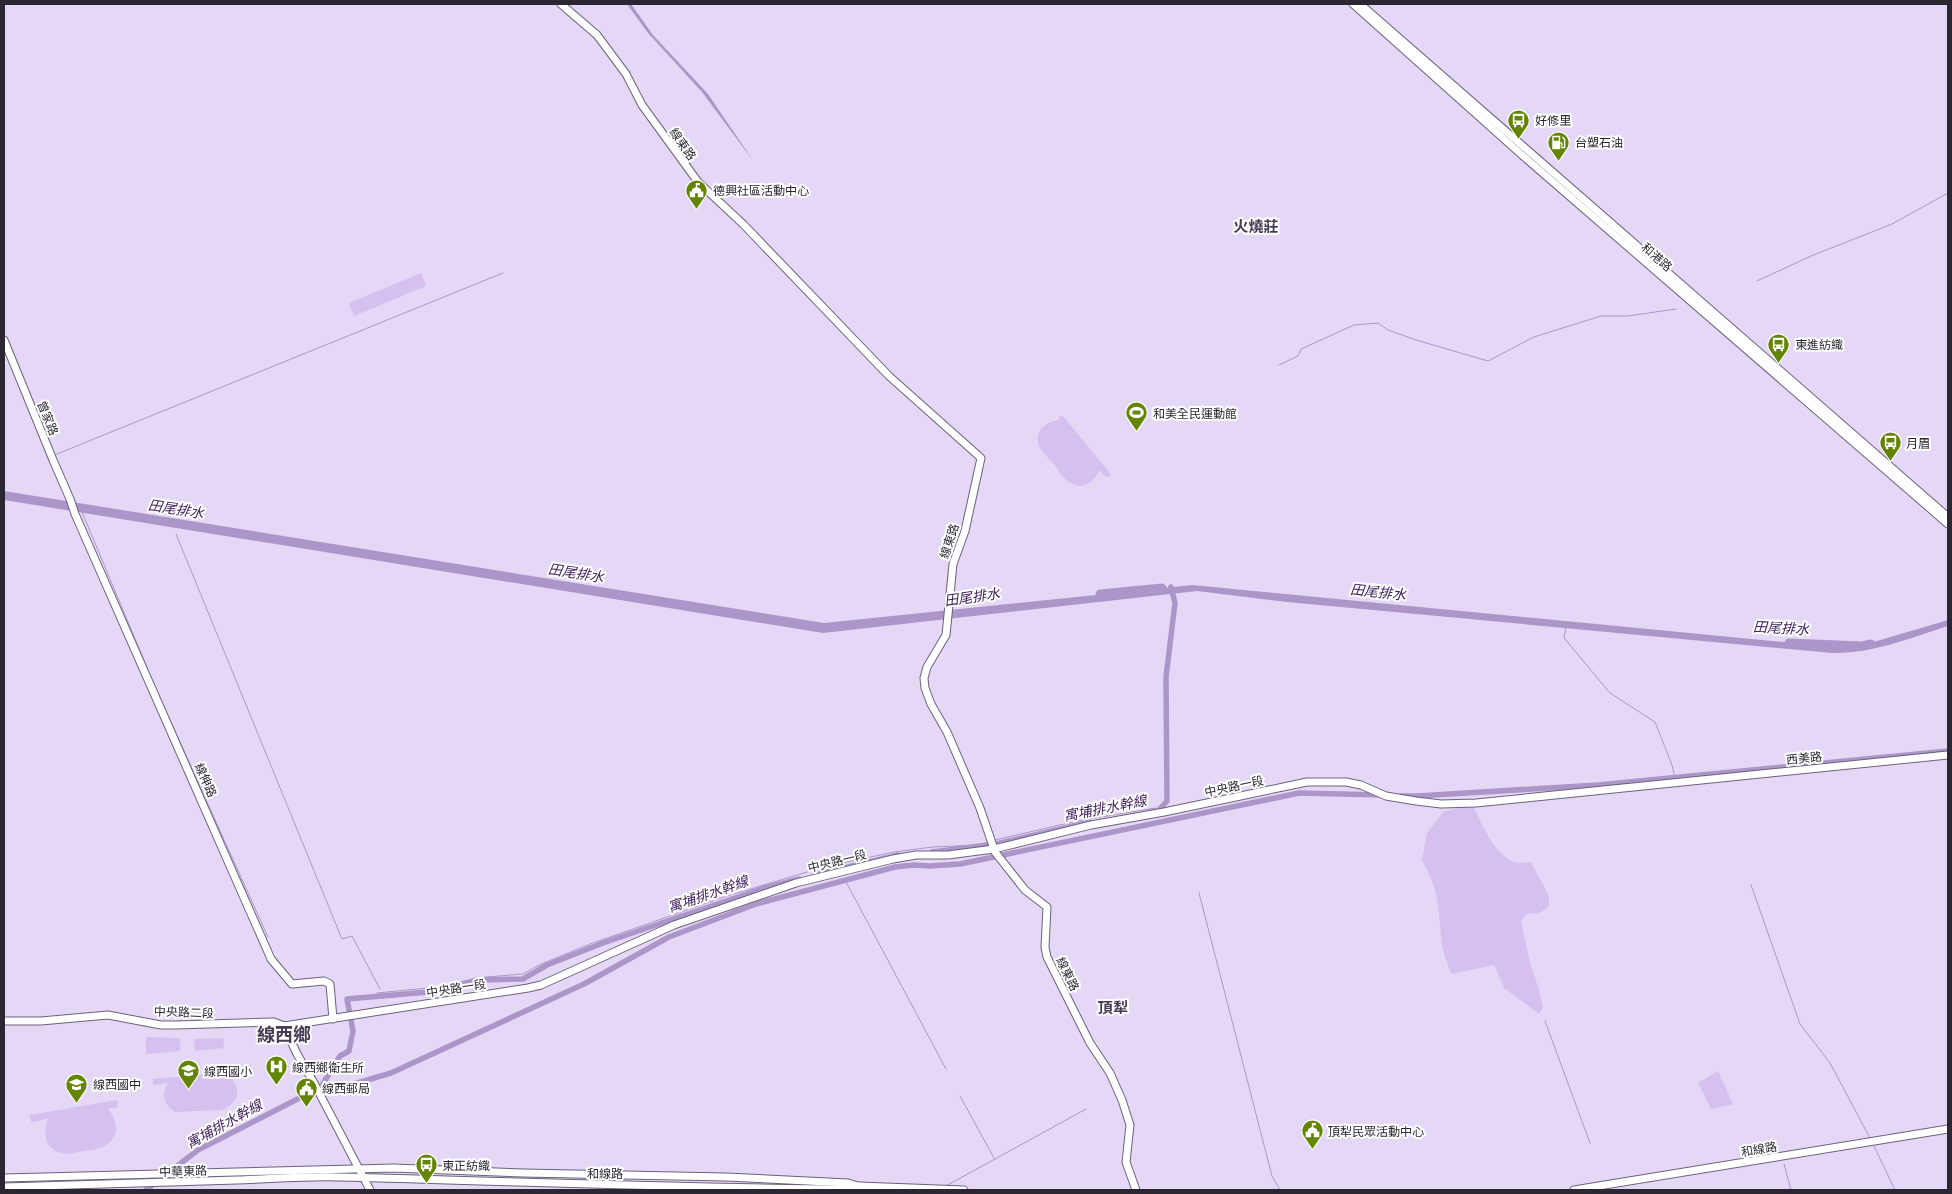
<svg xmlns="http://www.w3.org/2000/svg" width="1952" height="1194" font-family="Mulish,'Noto Sans TC',sans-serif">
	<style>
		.green { fill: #d5c0f0 }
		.water { fill: #ac96c9 }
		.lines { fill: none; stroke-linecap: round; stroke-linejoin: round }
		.stream { stroke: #ac96c9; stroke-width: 1 }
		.canal { stroke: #ac96c9; stroke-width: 5.5 }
		.river { stroke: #ac96c9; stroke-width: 9 }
		.secondary-casing { stroke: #6c617b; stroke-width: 9 }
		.secondary { stroke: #fff; stroke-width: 7 }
		.labels { text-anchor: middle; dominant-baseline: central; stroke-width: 4; stroke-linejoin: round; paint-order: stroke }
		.poi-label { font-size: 12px; fill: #2b2631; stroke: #fff; text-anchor: start }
		.street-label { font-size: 12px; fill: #2b2631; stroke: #fff }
		.water-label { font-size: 14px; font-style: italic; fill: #40215e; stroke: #fff }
		.quarter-label { font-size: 15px; font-weight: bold; fill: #463b54; stroke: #fff }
		.district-label { font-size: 18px; font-weight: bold; fill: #463b54; stroke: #fff }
	</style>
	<rect width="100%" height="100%" fill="#e5d8f7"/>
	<!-- green -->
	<g class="green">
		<polygon points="421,273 426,286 354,316 349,303"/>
		<path d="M1062 415 1111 474 1107 478 1099 470C1095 482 1082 491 1069 482 1063 478 1058 470 1054 464 1049 459 1042 452 1039 446 1033 431 1047 421 1060 420L1058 418Z"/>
		<path d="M1473 806C1482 824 1496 860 1519 863 1523 863 1527 862 1531 862L1549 896V907L1537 914 1528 913 1521 921 1531 967 1539 989 1543 1008 1539 1014 1504 988 1494 965 1451 974C1448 964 1443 954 1442 944 1438 910 1440 891 1422 860L1427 833 1444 811Z"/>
		<polygon points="146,1037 180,1038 180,1051 146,1054"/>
		<polygon points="223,1038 224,1048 195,1051 194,1039"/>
		<polygon points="1718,1071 1733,1104 1711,1109 1698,1083"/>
		<path d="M236 1072 237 1077 231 1078C243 1090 237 1105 221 1110L175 1112C163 1104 161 1095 168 1083L153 1085V1079Z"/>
		<path d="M117 1100 118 1107 108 1109C117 1120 121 1136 106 1145 100 1149 91 1150 84 1151 77 1152 68 1155 61 1153 44 1149 43 1132 48 1119L31 1122 30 1115Z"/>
	</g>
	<!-- water -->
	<g class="water">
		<polygon points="627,4 631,4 653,35 708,94 754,162 702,92 648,33"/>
		<path d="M4 491 824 623 1192 585 1834 647 1860 646 1948 620V626C1910 638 1872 654 1832 653L1287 602 1197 591 823 633 4 500Z"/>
	</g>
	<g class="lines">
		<!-- stream -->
		<g class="stream">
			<polyline points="1757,281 1811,256 1892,224 1948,193"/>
			<polyline points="1279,365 1298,356 1301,349 1354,325 1378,323 1388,330 1416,340 1488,361 1534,337 1601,316 1628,316 1676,309"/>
			<polyline points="57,454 503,273"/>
			<polyline points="82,512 156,689 268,937"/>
			<polyline points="176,534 342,939 352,936 380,989"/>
			<polyline points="1566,626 1564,638 1610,693 1655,722 1672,765 1675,778"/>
			<polyline points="995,840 1077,821 1156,808"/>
			<polyline points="845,880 946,1069"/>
			<polyline points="1751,885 1800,1024 1830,1063 1870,1138"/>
			<polyline points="1199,893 1272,1176 1280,1190"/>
			<polyline points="377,993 447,986 475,978 523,974 539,965 590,944 727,896 824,867 894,852 933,847 978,845 989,842"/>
			<polyline points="1545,1021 1590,1143"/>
			<polyline points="960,1096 994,1158"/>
			<polyline points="1873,1144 1895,1190"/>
			<polyline points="1784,1164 1791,1190"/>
			<polyline points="944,1187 1086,1109"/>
		</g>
		<!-- canal -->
		<g class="canal">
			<polyline points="1400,796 1417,796 1598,785 1948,751"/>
			<polyline points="1153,811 1158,811 1167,801 1166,677 1175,603 1171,587"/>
			<polyline points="932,852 996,844 1090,822"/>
			<polyline points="815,875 898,855"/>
			<polyline points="321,1087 347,1086 391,1073 584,984 669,937 756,904 895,867 914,865 929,866 960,864 1299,793 1383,795"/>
			<polyline points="146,1190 198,1150 321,1087 340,1056 349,1051 353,1031 347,999 428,992 480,980 523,979 547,965 603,943 764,888 799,879"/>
		</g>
		<!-- river -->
		<g class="river">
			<polyline points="1100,594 1162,588"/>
			<polyline points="1789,643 1862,646 1871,644"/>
		</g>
		<defs>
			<g id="secondary">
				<polyline points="561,4 597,35 626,74 642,105 698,182 743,224 889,376 981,458 965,531 953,564 946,635 927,667 924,678 925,688 931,704 947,732 980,808 995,852 1025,890 1047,907 1045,947 1047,957 1090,1043 1110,1073 1122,1100 1130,1125 1126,1162 1136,1190"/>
				<polyline points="1353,4 1522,155 1948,524"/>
				<polyline points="1360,4 1948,517"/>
				<polyline points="4,340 53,460 70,499 75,514 271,959 292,984 324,981 330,984 333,1019"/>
				<polyline points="4,1021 41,1021 108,1015 161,1025 176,1025 274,1022 284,1026 528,988 541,985 674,925 796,883 893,859 916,855 948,855 994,849 1091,825 1164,812 1307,782 1346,782 1361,785 1386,796 1416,801 1441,804 1476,803 1948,755"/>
				<polyline points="284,1026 297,1054 314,1083 370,1190"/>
				<polyline points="4,1178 394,1168 523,1173 726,1177 848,1183 858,1186"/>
				<path d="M4 1187C81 1185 159 1183 237 1180 270 1179 305 1176 338 1177 508 1181 677 1188 847 1189L859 1186 964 1190"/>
				<polyline points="1574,1190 1948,1129"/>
			</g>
		</defs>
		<!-- secondary casing -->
		<use href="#secondary" class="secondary-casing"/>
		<!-- secondary -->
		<use href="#secondary" class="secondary"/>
	</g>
	<!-- icons -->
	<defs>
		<symbol id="bus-pin" viewBox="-11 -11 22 30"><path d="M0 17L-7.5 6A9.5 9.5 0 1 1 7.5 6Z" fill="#638502" stroke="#fff"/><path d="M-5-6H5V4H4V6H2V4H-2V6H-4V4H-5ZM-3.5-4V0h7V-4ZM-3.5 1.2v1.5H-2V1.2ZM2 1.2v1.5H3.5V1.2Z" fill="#fff"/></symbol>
		<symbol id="fuel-pin" viewBox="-11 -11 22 30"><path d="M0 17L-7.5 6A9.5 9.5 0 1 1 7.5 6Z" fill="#638502" stroke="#fff"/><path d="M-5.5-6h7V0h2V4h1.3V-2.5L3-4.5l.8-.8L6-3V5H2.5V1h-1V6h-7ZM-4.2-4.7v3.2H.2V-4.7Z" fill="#fff"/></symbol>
		<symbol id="civic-pin" viewBox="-11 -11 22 30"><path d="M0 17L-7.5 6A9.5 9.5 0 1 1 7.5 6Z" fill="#638502" stroke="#fff"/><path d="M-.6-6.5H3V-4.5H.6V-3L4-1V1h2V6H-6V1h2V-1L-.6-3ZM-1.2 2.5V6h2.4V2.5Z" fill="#fff"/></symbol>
		<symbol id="stadium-pin" viewBox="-11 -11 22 30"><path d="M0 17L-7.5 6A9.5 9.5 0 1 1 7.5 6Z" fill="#638502" stroke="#fff"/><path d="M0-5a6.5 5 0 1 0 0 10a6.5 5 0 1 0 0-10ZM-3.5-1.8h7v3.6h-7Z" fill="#fff"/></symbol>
		<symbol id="hospital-pin" viewBox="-11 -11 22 30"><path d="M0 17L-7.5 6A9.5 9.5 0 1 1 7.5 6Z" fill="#638502" stroke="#fff"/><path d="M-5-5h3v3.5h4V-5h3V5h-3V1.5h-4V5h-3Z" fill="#fff"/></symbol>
		<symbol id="school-pin" viewBox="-11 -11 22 30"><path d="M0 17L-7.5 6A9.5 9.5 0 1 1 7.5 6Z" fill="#638502" stroke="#fff"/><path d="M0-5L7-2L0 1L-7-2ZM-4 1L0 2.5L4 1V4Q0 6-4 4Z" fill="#fff"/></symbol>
	</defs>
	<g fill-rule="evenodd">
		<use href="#bus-pin" x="1506" y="108" width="25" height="34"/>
		<use href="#fuel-pin" x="1546" y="130" width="25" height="34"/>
		<use href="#civic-pin" x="684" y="178" width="25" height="34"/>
		<use href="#bus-pin" x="1766" y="332" width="25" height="34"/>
		<use href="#stadium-pin" x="1124" y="400" width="25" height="34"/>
		<use href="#bus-pin" x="1878" y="430" width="25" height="34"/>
		<use href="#hospital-pin" x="264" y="1054" width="25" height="34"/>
		<use href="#school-pin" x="176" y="1058" width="25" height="34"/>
		<use href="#school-pin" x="64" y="1072" width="25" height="34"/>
		<use href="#civic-pin" x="294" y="1076" width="25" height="34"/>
		<use href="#civic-pin" x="1300" y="1118" width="25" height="34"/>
		<use href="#bus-pin" x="414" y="1152" width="25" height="34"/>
	</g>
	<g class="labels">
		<!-- poi labels -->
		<g class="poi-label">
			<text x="1535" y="120">好修里</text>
			<text x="1575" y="142">台塑石油</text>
			<text x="713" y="190">德興社區活動中心</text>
			<text x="1795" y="344">東進紡織</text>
			<text x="1153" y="413">和美全民運動館</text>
			<text x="1906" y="443">月眉</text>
			<text x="292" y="1067">線西鄉衛生所</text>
			<text x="204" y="1071">線西國小</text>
			<text x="93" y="1084">線西國中</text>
			<text x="322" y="1088">線西郵局</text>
			<text x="1328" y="1131">頂犁民眾活動中心</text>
			<text x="442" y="1165">東正紡織</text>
		</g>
		<!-- street labels -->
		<g class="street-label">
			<text transform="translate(683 144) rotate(55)">線東路</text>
			<text transform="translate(1657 257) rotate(41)">和港路</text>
			<text transform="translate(48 418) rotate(68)">曾家路</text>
			<text transform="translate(949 541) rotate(-72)">線東路</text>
			<text transform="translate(1804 758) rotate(-6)">西美路</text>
			<text transform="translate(206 780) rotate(66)">線伸路</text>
			<text transform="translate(1234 786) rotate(-12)">中央路一段</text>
			<text transform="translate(837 861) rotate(-14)">中央路一段</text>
			<text transform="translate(1068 974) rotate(64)">線東路</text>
			<text transform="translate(456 988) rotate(-9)">中央路一段</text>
			<text transform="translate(184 1012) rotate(2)">中央路二段</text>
			<text transform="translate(1759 1149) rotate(-10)">和線路</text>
			<text transform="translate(183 1171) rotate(-2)">中華東路</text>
			<text x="605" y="1173">和線路</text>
		</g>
		<!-- water labels -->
		<g class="water-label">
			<text transform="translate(176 509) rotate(9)">田尾排水</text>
			<text transform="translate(576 573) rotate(9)">田尾排水</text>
			<text transform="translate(1378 592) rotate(6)">田尾排水</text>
			<text transform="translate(972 597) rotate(-8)">田尾排水</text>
			<text transform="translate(1781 628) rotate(3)">田尾排水</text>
			<text transform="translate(1105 808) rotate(-11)">寓埔排水幹線</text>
			<text transform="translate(708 894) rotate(-19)">寓埔排水幹線</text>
			<text transform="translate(224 1124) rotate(-29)">寓埔排水幹線</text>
		</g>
		<!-- quarter labels -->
		<g class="quarter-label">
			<text x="1256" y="226">火燒莊</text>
			<text x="1113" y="1007">頂犁</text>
		</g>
		<!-- district labels -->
		<g class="district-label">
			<text x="284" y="1034">線西鄉</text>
		</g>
	</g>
	<!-- border -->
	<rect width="1952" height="1194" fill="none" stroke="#2b2631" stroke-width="10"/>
</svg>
